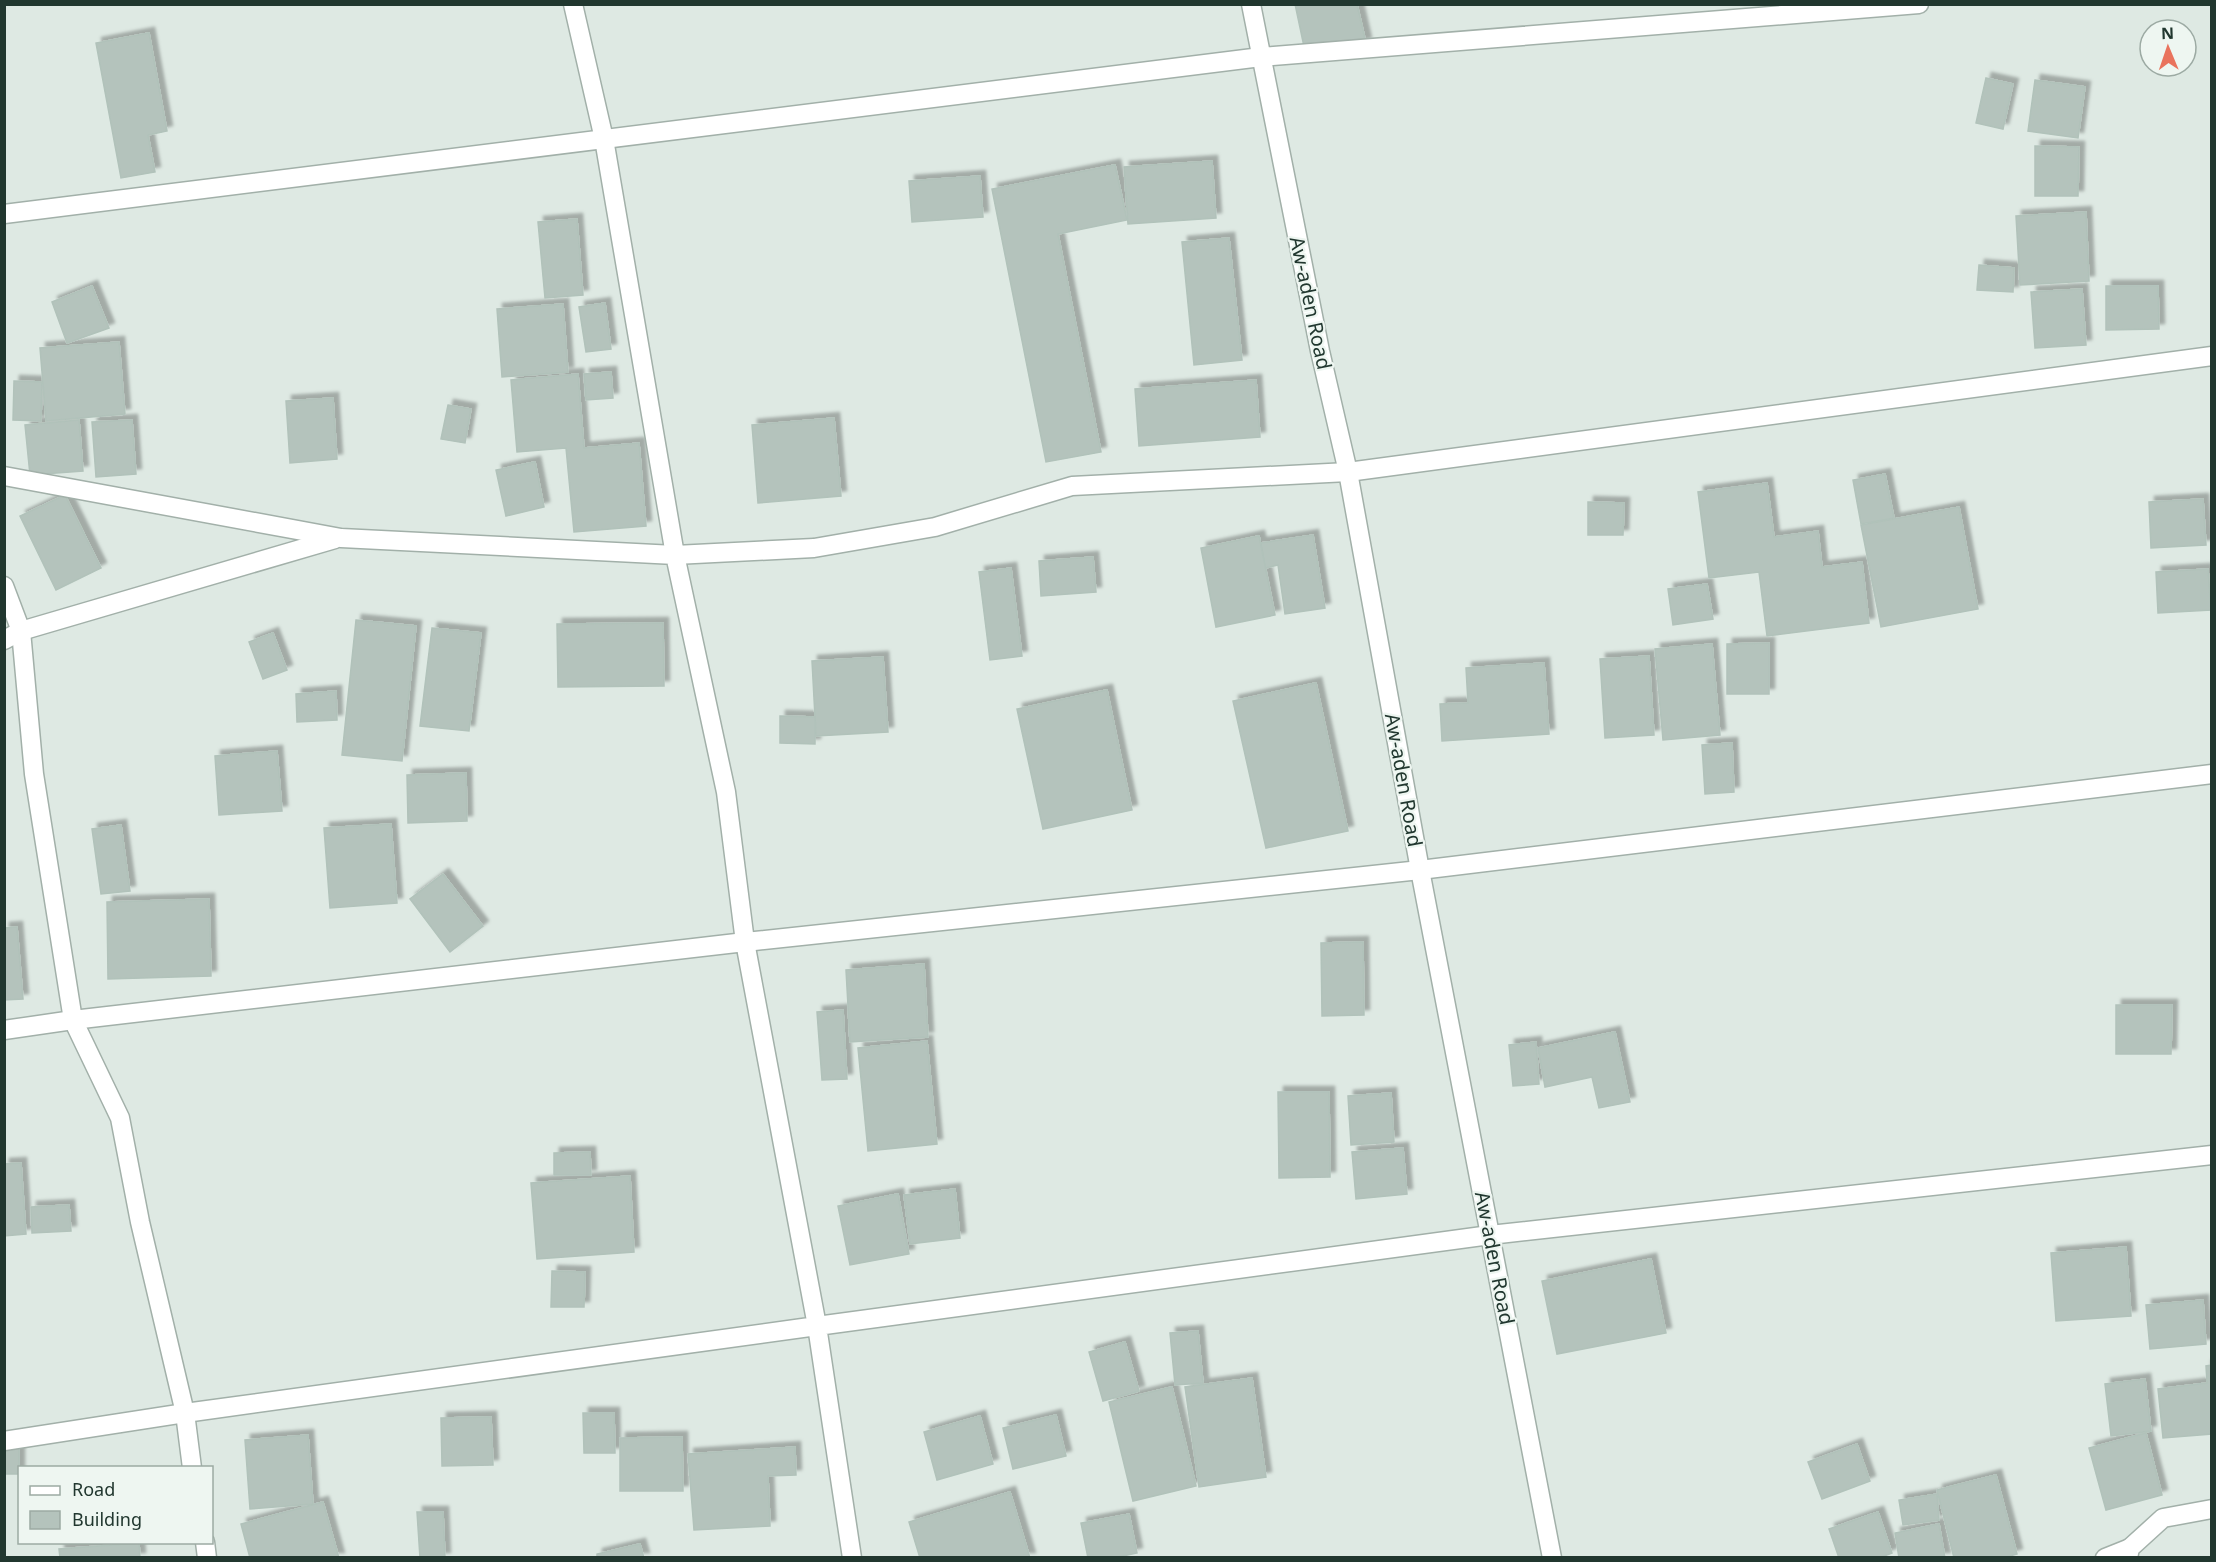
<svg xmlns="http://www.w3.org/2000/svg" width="2216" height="1562" font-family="'Noto Sans',sans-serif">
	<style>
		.building { fill: #b4c3bc; stroke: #b1c2ba; stroke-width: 1.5; filter: url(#shadow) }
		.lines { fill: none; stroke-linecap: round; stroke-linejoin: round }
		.street-casing { stroke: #a2b0a9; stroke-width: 21 }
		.street { stroke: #fff; stroke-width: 18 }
		.labels { text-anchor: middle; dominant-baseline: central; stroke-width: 4.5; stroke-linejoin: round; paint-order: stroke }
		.street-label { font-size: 20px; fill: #21372f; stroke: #eef6f1 }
	</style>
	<defs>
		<filter id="shadow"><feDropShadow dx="5.5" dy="-5.5" stdDeviation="1.5" flood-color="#0004"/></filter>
	</defs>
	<rect width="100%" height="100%" fill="#dee9e3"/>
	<!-- building -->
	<g class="building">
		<polygon points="1295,4 1357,4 1366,43 1306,56"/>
		<polygon points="149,33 167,131 148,135 155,172 121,178 96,43"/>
		<polygon points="1986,78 2013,84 2003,129 1976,123"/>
		<polygon points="2035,80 2085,87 2078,138 2028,131"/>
		<polygon points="2035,146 2079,147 2078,196 2035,196"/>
		<polygon points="1212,161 1216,218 1128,224 1124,167"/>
		<polygon points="1115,165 1127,220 1058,234 1101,452 1046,462 992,189"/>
		<polygon points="980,176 983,217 912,222 909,181"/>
		<polygon points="2086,212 2089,281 2020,285 2016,216"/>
		<polygon points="577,219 583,295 545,298 538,222"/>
		<polygon points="1229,238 1242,360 1194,365 1182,242"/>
		<polygon points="1979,265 2014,268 2013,292 1977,290"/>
		<polygon points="92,286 109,328 67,343 52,302"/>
		<polygon points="2106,286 2158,286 2159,329 2106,330"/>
		<polygon points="2082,289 2086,345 2035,348 2031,292"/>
		<polygon points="605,303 611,349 586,352 579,307"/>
		<polygon points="563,304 568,372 502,377 497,309"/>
		<polygon points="119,342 125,414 46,421 40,348"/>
		<polygon points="611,372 613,398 586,400 584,374"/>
		<polygon points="578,374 584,448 639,443 646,526 574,532 566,448 517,452 511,380"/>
		<polygon points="1256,380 1260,437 1139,446 1135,389"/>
		<polygon points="14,381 42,382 41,421 13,420"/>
		<polygon points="333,398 337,459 290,463 286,401"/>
		<polygon points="448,405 471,409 465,443 441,439"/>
		<polygon points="834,418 841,496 758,503 752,425"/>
		<polygon points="79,420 83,471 30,475 25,425"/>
		<polygon points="132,420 136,474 96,477 92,422"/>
		<polygon points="535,462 544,507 506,516 496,470"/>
		<polygon points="1885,474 1894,518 1861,524 1853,480"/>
		<polygon points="1767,483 1774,537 1818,531 1822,567 1862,562 1869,623 1767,636 1759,572 1709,578 1698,492"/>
		<polygon points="65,495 101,568 56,590 20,516"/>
		<polygon points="2203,499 2206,545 2151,548 2149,502"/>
		<polygon points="1588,502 1624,503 1623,535 1588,535"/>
		<polygon points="1959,507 1978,609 1881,627 1861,525"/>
		<polygon points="1313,535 1325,608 1285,614 1278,565 1265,568 1261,543"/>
		<polygon points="1259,536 1275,615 1216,627 1201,548"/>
		<polygon points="1093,557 1096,592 1041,596 1039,561"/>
		<polygon points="1011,568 1022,656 990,660 979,572"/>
		<polygon points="2208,569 2211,610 2158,613 2156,572"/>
		<polygon points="1707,584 1713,619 1673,625 1668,589"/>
		<polygon points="356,620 416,626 402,761 342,755"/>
		<polygon points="663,623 664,686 558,687 557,624"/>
		<polygon points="432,628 481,633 469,731 420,726"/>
		<polygon points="273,633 287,670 263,679 249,642"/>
		<polygon points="1769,643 1769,694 1727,694 1727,644"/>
		<polygon points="1712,644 1720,735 1663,740 1655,649"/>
		<polygon points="1649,656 1654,735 1605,738 1600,659"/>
		<polygon points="883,657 888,732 816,736 812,661"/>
		<polygon points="1544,663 1549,734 1442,741 1440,704 1468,703 1466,668"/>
		<polygon points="1316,683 1348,831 1266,848 1233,701"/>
		<polygon points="1107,690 1132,810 1043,829 1017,709"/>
		<polygon points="336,691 337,720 297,722 296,694"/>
		<polygon points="780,716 815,717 815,744 780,743"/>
		<polygon points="1732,743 1734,792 1705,794 1702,745"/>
		<polygon points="277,751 282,811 219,815 215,756"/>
		<polygon points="466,773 467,821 408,823 407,775"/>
		<polygon points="391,824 397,903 330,908 324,828"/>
		<polygon points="121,825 130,891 101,894 92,829"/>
		<polygon points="443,874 483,926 450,952 410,899"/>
		<polygon points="209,899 211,976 108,979 107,902"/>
		<polygon points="17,927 23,999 4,1000 4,928"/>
		<polygon points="1363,942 1364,1015 1322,1016 1321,943"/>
		<polygon points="924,964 928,1037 850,1042 846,970"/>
		<polygon points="2116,1005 2172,1005 2171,1054 2116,1054"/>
		<polygon points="843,1010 847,1079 822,1080 817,1012"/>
		<polygon points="1615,1032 1630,1102 1599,1108 1592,1077 1545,1087 1538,1048"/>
		<polygon points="927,1041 937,1144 868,1151 858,1048"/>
		<polygon points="1536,1042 1539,1084 1513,1086 1509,1045"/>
		<polygon points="1278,1092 1329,1092 1330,1177 1279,1178"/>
		<polygon points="1391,1093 1394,1142 1351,1145 1348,1096"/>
		<polygon points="1403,1148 1407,1194 1356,1199 1352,1152"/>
		<polygon points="590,1152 591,1175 554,1175 554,1153"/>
		<polygon points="21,1163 26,1234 4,1236 4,1164"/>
		<polygon points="630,1176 634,1252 537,1259 531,1183"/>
		<polygon points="955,1189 960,1238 910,1244 904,1195"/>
		<polygon points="898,1194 909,1254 850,1265 838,1206"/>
		<polygon points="69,1205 71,1231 32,1233 31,1207"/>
		<polygon points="2126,1247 2131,1316 2056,1321 2051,1253"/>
		<polygon points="1651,1259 1666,1333 1557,1354 1542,1281"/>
		<polygon points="552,1271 585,1272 584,1307 551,1307"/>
		<polygon points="2203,1300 2206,1344 2150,1349 2146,1305"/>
		<polygon points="1198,1331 1203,1383 1175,1385 1170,1333"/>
		<polygon points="1125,1342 1139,1391 1103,1401 1089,1352"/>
		<polygon points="2212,1365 2212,1434 2163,1438 2158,1389 2207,1383 2206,1366"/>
		<polygon points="1252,1378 1266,1477 1199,1487 1185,1387"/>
		<polygon points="2145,1379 2151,1431 2111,1436 2105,1384"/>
		<polygon points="1172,1387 1196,1486 1133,1501 1109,1402"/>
		<polygon points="583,1413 614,1413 615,1453 584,1453"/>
		<polygon points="1056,1415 1066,1456 1013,1469 1003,1428"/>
		<polygon points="980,1416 993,1464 937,1480 924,1432"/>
		<polygon points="491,1417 493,1465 442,1466 441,1418"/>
		<polygon points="2146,1433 2162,1495 2106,1510 2089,1448"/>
		<polygon points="308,1435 313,1504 250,1509 245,1440"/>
		<polygon points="682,1437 683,1491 620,1491 620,1438"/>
		<polygon points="1857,1444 1870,1481 1822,1499 1808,1462"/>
		<rect x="4" y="1446" width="15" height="28"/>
		<polygon points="795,1447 796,1475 768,1476 770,1526 694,1530 688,1454"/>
		<polygon points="1996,1475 2017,1554 2003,1558 1954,1558 1937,1490"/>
		<polygon points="1010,1492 1030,1558 920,1558 909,1522"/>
		<polygon points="1937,1494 1939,1520 1903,1525 1899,1500"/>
		<polygon points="323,1502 339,1558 250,1558 241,1524"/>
		<polygon points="417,1512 443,1512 445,1558 420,1558"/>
		<polygon points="1878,1512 1892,1553 1879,1558 1839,1558 1829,1529"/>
		<polygon points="1129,1514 1137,1553 1114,1558 1088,1558 1081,1523"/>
		<polygon points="1939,1524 1945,1558 1899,1558 1895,1533"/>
		<polygon points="139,1543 140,1558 60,1558 59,1549"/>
		<polygon points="640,1544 644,1558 597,1558 597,1554"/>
	</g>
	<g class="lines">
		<defs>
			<g id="street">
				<polyline points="573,4 604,139 675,555 814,548 935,527 1072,486 1348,472 2212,356"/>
				<polyline points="1251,4 1320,351 1348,472 1420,870 1552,1558"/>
				<polyline points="4,214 1261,57 1919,4"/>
				<polyline points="4,476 341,538 675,555 726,792 745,942 1420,870 2212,774"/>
				<polyline points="4,586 21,631 34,774 73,1020 120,1118 140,1222 185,1413 192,1468"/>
				<polyline points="4,640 21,631 335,539"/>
				<polyline points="4,1030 73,1020 745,942 817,1326 185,1413 4,1441"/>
				<polyline points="205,1542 207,1558"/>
				<polyline points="852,1558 817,1326 1490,1235 2212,1155"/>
				<polyline points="2105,1558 2130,1548"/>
				<polyline points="2128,1558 2130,1548 2163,1518 2212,1509"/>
			</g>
		</defs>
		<!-- street casing -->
		<use href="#street" class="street-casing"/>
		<!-- street -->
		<use href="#street" class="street"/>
	</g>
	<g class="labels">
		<!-- street labels -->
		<g class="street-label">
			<text transform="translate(1311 303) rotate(78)">Aw-aden Road</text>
			<text transform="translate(1404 780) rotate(80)">Aw-aden Road</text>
			<text transform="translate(1495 1258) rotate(79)">Aw-aden Road</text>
		</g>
	</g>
	<!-- border -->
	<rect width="2216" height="1562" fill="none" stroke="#21372f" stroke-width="12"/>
	<!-- legend -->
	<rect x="18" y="1466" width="195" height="78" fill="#eef6f1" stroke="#9caaa3" stroke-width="1.5"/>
	<rect x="30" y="1486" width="30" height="9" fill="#ffffff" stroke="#9caaa3" stroke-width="1.5"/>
	<text x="72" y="1496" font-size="18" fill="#21372f">Road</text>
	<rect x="30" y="1511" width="30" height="18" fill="#b4c3bc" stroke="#9caaa3" stroke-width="1.5"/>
	<text x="72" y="1526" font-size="18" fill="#21372f">Building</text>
	<!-- north arrow -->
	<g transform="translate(2168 48) rotate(358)"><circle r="28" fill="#eef6f1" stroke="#9caaa3" stroke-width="1.5"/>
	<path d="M0-4.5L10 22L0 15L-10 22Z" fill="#e9735d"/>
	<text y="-9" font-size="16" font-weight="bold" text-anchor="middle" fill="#21372f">N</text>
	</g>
</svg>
